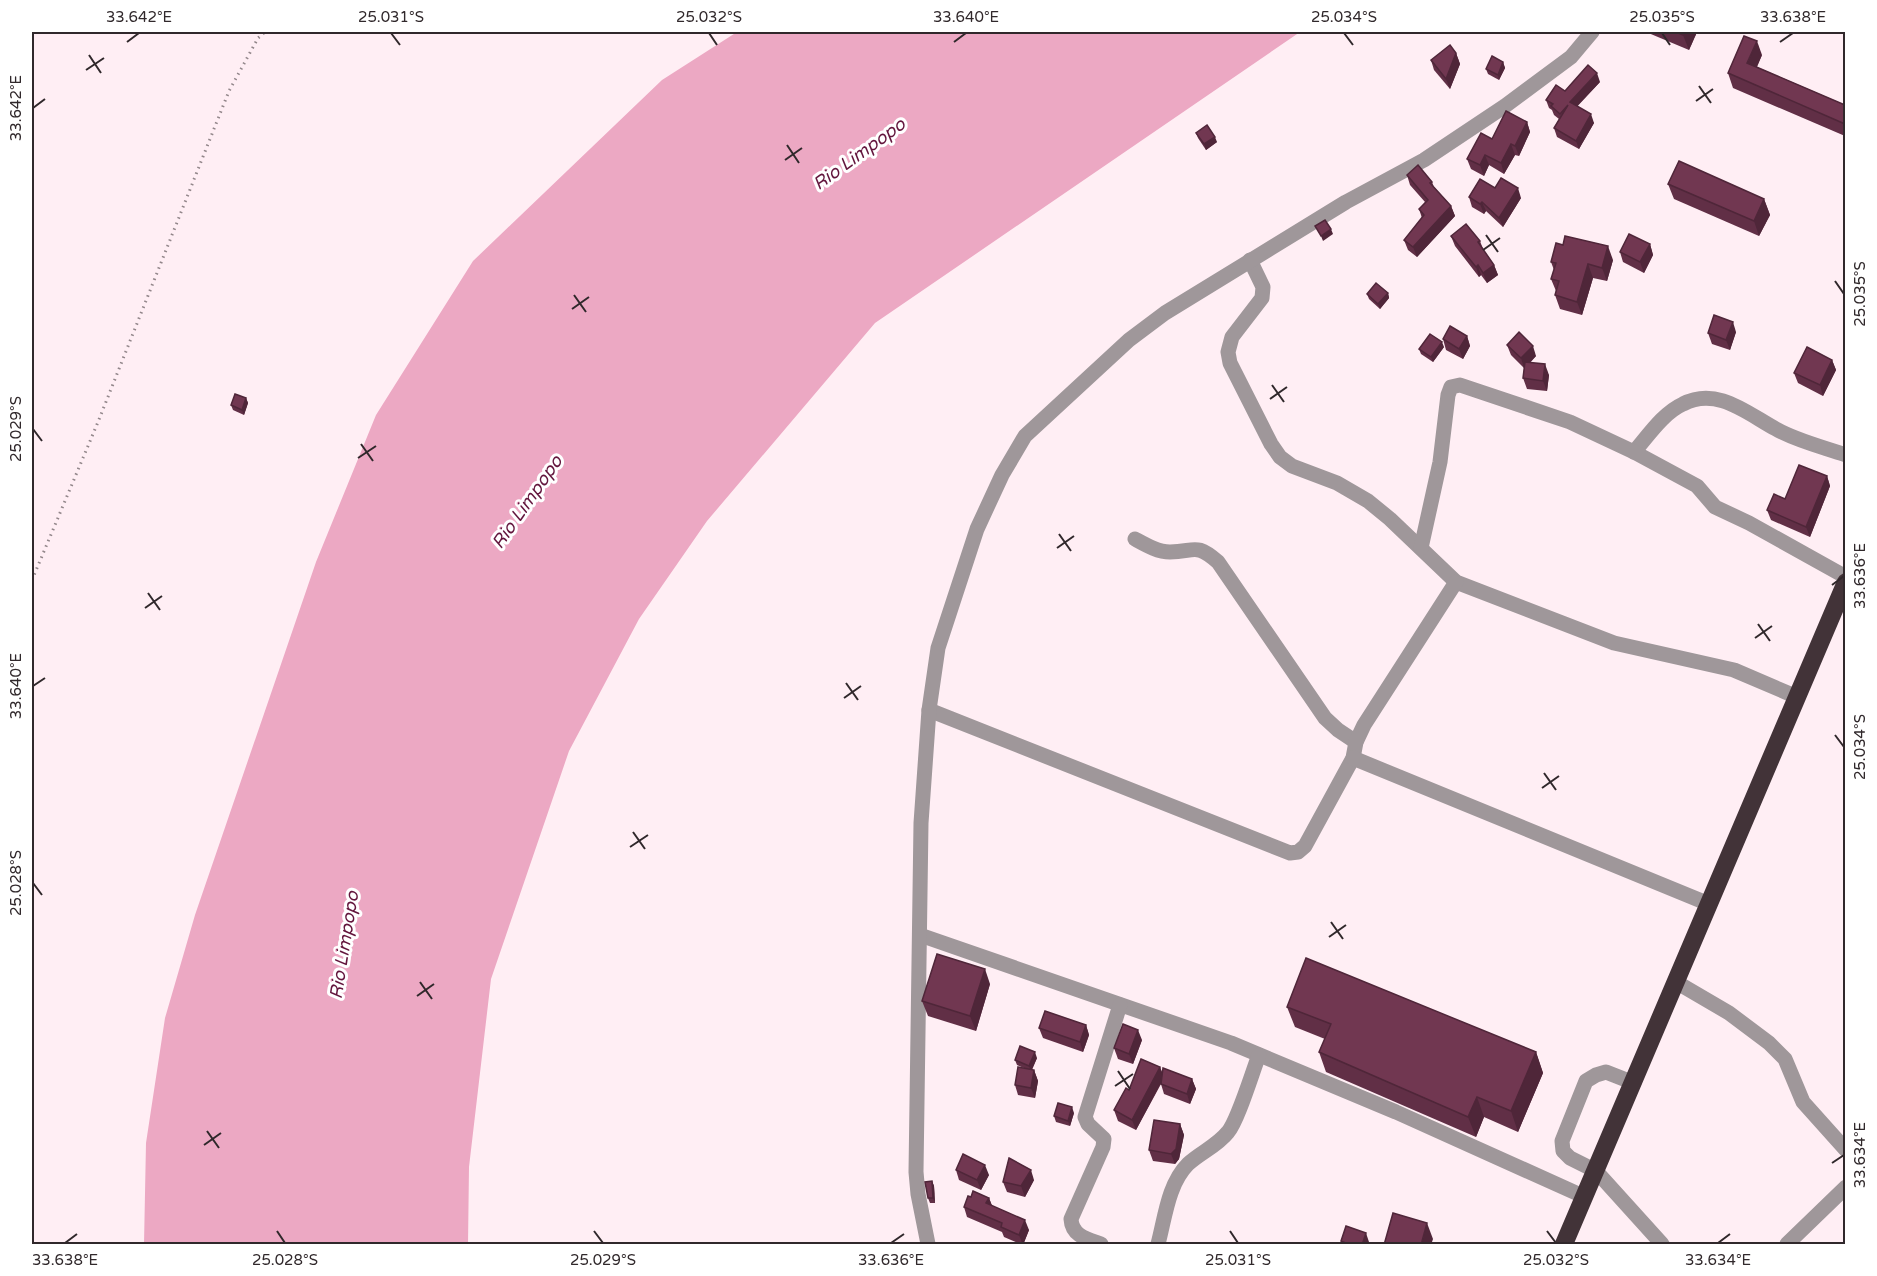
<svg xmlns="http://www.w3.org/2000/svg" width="1877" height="1276" font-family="'Varela Round',sans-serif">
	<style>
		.water { fill: #eca8c3 }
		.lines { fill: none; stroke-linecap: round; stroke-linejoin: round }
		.path { stroke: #92868a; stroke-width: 3; stroke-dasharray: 1.5 4.5; stroke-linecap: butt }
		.minor { stroke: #9f979a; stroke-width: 15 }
		.highway { stroke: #423338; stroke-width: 18 }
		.wall { fill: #612f46 }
		.shaded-wall { fill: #4f2639 }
		.building { fill: #713751; stroke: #4f2639; stroke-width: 1.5 }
		.ticks { fill: none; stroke: #30282b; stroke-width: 2 }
		.labels { text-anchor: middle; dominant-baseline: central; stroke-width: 6; stroke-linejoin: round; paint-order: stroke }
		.water-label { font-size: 18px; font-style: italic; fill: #63153d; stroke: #fff }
		.neatline { fill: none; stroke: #30282b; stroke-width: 2 }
		.ticks-label { font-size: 15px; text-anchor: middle; fill: #30282b }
	</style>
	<rect width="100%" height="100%" fill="#ffeef4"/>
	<!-- water -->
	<polygon class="water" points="737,32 1300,32 875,323 707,521 639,619 569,751 491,979 469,1167 468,1244 144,1244 146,1143 165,1018 195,915 316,562 376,415 473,261 662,80"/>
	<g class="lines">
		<!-- path -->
		<polyline class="path" points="32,580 98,422 229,91 258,38 265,32"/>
		<!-- minor -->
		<g class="minor">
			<polyline points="1250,260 1263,287 1262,298 1232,337 1228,352 1230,363 1271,444 1280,457 1292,466 1337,483 1368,501 1390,519 1456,582 1614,643 1734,670 1797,697"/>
			<path d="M1634 452C1648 436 1663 413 1683 404 1717 386 1748 414 1776 429 1797 441 1823 447 1846 455"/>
			<path d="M1135 539C1146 545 1158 552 1170 552 1195 552 1195 542 1218 562L1325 718 1338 730 1356 742"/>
			<polyline points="1421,548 1440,462 1448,395 1451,387 1460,385 1570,422 1634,452 1697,486 1715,507 1749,523 1846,577"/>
			<polyline points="929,710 1290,853 1298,852 1305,846 1353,758 1356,742 1364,725 1456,582"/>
			<polyline points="1353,758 1709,904"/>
			<polyline points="920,935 1231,1043 1396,1112 1585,1197"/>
			<polyline points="1676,982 1729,1013 1769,1043 1785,1059 1803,1102 1846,1150"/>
			<polyline points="1634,1083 1606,1072 1596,1075 1586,1081 1562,1141 1563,1151 1570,1158 1596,1171 1662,1244"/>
			<polyline points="928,1244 918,1194 916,1172 921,823 929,710 938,648 977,529 1002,475 1025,436 1129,340 1165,313 1346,202 1424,160 1505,106 1571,57 1592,32"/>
			<path d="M1101 1244C1087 1239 1072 1236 1071 1219L1103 1147 1104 1139 1088 1124 1085 1117 1120 1005"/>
			<path d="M1158 1244C1165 1218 1168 1184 1188 1164 1201 1152 1217 1146 1228 1132 1238 1120 1252 1073 1259 1055"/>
			<polyline points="1787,1244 1846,1187"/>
		</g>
		<!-- highway -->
		<polyline class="highway" points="1564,1244 1846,582"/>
	</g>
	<!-- wall -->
	<g class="wall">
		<polygon points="1646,32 1697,32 1689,50"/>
		<polygon points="1456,53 1460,64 1450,89 1434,70 1431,60"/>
		<polygon points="1762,55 1757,67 1845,105 1845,136 1733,88 1728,73"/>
		<polygon points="1503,62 1505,68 1499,80 1488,74 1486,69"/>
		<polygon points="1600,82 1577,106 1594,123 1579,149 1557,137 1554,128 1559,119 1554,115 1552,110 1549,108 1546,100 1565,91"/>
		<polygon points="1527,122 1530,132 1519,156 1515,155 1504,174 1489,165 1484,176 1471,169 1467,159 1492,139"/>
		<polygon points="1196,133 1217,142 1206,150 1198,138"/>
		<polygon points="1407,175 1432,182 1434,187 1451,206 1455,216 1417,257 1408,250 1404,240 1422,218 1419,209 1425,202 1410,185"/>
		<polygon points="1668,184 1764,199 1770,215 1759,236 1674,199"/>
		<polygon points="1469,197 1521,198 1503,227 1486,211 1484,214 1472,207"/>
		<polygon points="1451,236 1480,241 1483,249 1494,265 1498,275 1487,283 1481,275 1479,277 1455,246"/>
		<polygon points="1650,244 1653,255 1644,273 1623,262 1620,252"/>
		<polygon points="1613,260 1607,281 1593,278 1582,315 1560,309 1555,295 1556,291 1551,279 1554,270 1551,262"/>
		<polygon points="1388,293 1389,298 1380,309 1369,299 1367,294"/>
		<polygon points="1736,332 1730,350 1712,344 1708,333"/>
		<polygon points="1467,336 1470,346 1463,359 1446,350 1443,339"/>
		<polygon points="1507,345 1536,356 1530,363 1549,375 1547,391 1527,389 1523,378 1524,368 1511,355"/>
		<polygon points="1444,347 1433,362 1421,354 1419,349"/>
		<polygon points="1832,360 1836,370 1823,396 1798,383 1794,373"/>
		<polygon points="246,398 248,403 244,415 233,410 231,405"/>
		<polygon points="1827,476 1830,486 1810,537 1771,520 1767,510"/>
		<polygon points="990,984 976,1031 928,1016 922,1001"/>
		<polygon points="1287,1007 1536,1052 1543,1073 1518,1132 1484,1117 1476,1137 1326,1072 1319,1052 1325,1039 1295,1027"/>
		<polygon points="1086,1025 1089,1035 1083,1052 1043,1038 1039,1028"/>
		<polygon points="1142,1040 1133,1064 1118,1059 1114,1048"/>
		<polygon points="1037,1058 1032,1070 1034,1070 1038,1081 1035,1098 1018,1095 1015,1085 1026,1069 1017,1065 1015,1060"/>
		<polygon points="1160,1067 1162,1073 1192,1079 1196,1089 1190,1104 1164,1094 1161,1084 1136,1130 1118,1121 1114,1110 1129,1090"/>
		<polygon points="1074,1113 1070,1126 1056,1122 1054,1116"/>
		<polygon points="1180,1124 1184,1135 1179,1159 1175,1164 1153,1161 1149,1150"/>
		<polygon points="956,1170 989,1175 981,1190 959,1180"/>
		<polygon points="1034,1180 1025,1197 1007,1192 1003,1182"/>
		<polygon points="932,1181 934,1186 935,1203 930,1203 928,1198"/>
		<polygon points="971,1197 989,1198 992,1206 1029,1230 1023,1245 1004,1237 1002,1232 967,1217 964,1207"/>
	</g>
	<!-- shaded-wall -->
	<g class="shaded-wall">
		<polygon points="1685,32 1697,32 1689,50 1683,35"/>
		<polygon points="1757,41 1762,55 1752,77 1747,63"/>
		<polygon points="1456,53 1460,64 1450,89 1446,79"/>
		<polygon points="1503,62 1505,68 1499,80 1498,75"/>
		<polygon points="1597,73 1600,82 1573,111 1570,102"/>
		<polygon points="1591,114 1594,123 1579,149 1576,141"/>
		<polygon points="1527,122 1530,132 1519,156 1515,146"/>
		<polygon points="1215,137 1217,142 1206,150 1204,144"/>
		<polygon points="1511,144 1515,155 1504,174 1501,163"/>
		<polygon points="1485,155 1489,165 1484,176 1480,165"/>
		<polygon points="1518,188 1521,198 1503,227 1499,218"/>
		<polygon points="1764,199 1770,215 1759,236 1754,221"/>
		<polygon points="1482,202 1486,211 1484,214 1480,204"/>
		<polygon points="1451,206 1455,216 1417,257 1413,247"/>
		<polygon points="1331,229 1333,234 1323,241 1321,236"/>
		<polygon points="1650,244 1653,255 1644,273 1640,262"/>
		<polygon points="1608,246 1613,260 1607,281 1602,268"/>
		<polygon points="1588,264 1593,278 1582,315 1577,302"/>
		<polygon points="1478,265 1481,275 1479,277 1476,267"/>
		<polygon points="1494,265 1498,275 1487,283 1483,273"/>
		<polygon points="1388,293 1389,298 1380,309 1378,304"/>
		<polygon points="1733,322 1736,332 1730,350 1726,340"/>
		<polygon points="1467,336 1470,346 1463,359 1459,349"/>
		<polygon points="1442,342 1444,347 1433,362 1431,357"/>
		<polygon points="1533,346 1536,356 1524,368 1521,358"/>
		<polygon points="1832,360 1836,370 1823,396 1820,385"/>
		<polygon points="1545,364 1549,375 1547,391 1543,381"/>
		<polygon points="246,398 248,403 244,415 242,410"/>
		<polygon points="1827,476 1830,486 1810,537 1806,527"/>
		<polygon points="985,969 990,984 976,1031 970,1016"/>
		<polygon points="1086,1025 1089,1035 1083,1052 1080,1042"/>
		<polygon points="1138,1030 1142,1040 1133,1064 1129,1054"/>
		<polygon points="1035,1052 1037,1058 1031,1071 1029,1066"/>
		<polygon points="1536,1052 1543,1073 1518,1132 1511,1111"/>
		<polygon points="1160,1067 1164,1077 1136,1130 1132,1120"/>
		<polygon points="1034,1070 1038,1081 1035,1098 1031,1088"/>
		<polygon points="1192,1079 1196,1089 1190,1104 1187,1094"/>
		<polygon points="1477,1097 1484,1117 1476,1137 1468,1117"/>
		<polygon points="1072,1107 1074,1113 1070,1126 1068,1121"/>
		<polygon points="1180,1124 1184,1135 1179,1159 1175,1164 1171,1154"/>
		<polygon points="985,1165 989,1175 981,1190 977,1180"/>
		<polygon points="1031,1170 1034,1180 1025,1197 1021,1186"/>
		<polygon points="932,1181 934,1186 935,1203 933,1198"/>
		<polygon points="989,1198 993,1208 986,1203"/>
		<polygon points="1025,1220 1029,1230 1023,1245 1019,1235"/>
		<polygon points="1427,1223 1433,1239 1431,1245 1421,1245"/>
		<polygon points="1366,1233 1370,1245 1362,1245"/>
	</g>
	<!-- building -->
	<g class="building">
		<polygon points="1676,32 1685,32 1683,35"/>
		<polygon points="1744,36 1757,41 1747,63 1845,105 1845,124 1728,73"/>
		<polygon points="1450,45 1456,53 1446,79 1431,60"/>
		<polygon points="1492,56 1503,62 1498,75 1486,69"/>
		<polygon points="1588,65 1597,73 1570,102 1591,114 1576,141 1554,128 1568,105 1560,114 1551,106 1553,104 1546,100 1556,85 1565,91"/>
		<polygon points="1506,111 1527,122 1515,146 1511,144 1501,163 1485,155 1480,165 1467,159 1481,133 1492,139"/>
		<polygon points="1207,125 1215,137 1204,144 1196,133"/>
		<polygon points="1679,161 1764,199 1754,221 1668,184"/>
		<polygon points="1418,165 1432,182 1430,183 1451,206 1413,247 1404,240 1424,215 1419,209 1428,200 1407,175"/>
		<polygon points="1501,178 1518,188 1499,218 1482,202 1480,204 1469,197 1480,179 1495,188"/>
		<polygon points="1325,220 1331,229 1321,236 1315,226"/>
		<polygon points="1466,224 1480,241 1478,242 1494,265 1483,273 1478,265 1476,267 1451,236"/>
		<polygon points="1629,234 1650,244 1640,262 1620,252"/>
		<polygon points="1565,236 1608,246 1602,268 1588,264 1577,302 1555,295 1559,281 1551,279 1556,263 1551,262 1556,243 1563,245"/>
		<polygon points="1376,283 1388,293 1378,304 1367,294"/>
		<polygon points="1714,315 1733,322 1726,340 1708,333"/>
		<polygon points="1450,326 1467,336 1459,349 1443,339"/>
		<polygon points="1519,332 1533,346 1521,358 1507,345"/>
		<polygon points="1430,334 1442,342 1431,357 1419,349"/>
		<polygon points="1807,347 1832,360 1820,385 1794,373"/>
		<polygon points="1525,362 1545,364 1543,381 1523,378"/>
		<polygon points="235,394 246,398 242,410 231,405"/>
		<polygon points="1799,465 1827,476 1806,527 1767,510 1774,494 1785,499"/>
		<polygon points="937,954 985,969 970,1016 922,1001"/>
		<polygon points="1306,958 1536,1052 1511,1111 1477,1097 1468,1117 1319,1052 1331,1024 1287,1007"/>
		<polygon points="1045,1011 1086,1025 1080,1042 1039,1028"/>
		<polygon points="1123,1024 1138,1030 1129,1054 1114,1048"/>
		<polygon points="1020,1046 1035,1052 1029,1066 1015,1060"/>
		<polygon points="1141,1059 1160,1067 1132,1120 1114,1110 1126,1088 1129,1090"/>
		<polygon points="1018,1067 1034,1070 1031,1088 1015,1085"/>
		<polygon points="1163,1068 1192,1079 1187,1094 1161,1084"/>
		<polygon points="1058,1103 1072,1107 1068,1121 1054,1116"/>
		<polygon points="1154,1120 1180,1124 1176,1149 1171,1154 1149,1150"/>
		<polygon points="963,1154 985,1165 977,1180 956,1170"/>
		<polygon points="1009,1158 1031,1170 1021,1186 1003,1182"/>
		<polygon points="932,1181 933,1198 928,1198 925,1182"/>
		<polygon points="973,1191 989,1198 986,1203 1025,1220 1019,1235 1001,1227 1002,1223 964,1207 968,1196 971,1197"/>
		<polygon points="1393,1213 1427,1223 1421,1245 1384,1245"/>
		<polygon points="1346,1226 1366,1233 1362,1245 1350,1245 1341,1241"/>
	</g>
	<!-- ticks -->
	<path class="ticks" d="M391 33 400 45M709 33 717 45M1344 33 1353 45M1662 33 1670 45M127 42 139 33M954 42 966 33M1780 42 1793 33M89 55 101 73M86 70 104 58M1699 86 1711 103M1696 101 1713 89M33 108 45 99M787 145 799 163M785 160 802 148M1486 235 1498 252M1483 250 1500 238M1835 281 1844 294M574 295 586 312M572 309 589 297M1272 385 1284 402M1270 399 1287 387M33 429 42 441M361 444 373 461M358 458 376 446M1059 534 1071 551M1057 548 1074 536M1832 585 1844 576M148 593 160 610M145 608 162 596M1758 624 1770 641M1755 638 1772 626M846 683 858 700M33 686 45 678M844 698 861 686M1835 735 1844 747M1544 773 1556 790M1542 788 1559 776M633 832 645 849M630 847 648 835M33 883 42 895M1331 922 1343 939M1329 937 1346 925M420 982 432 999M417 996 434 984M1118 1071 1130 1089M1115 1086 1133 1074M207 1131 219 1148M204 1145 221 1133M1832 1163 1844 1155M277 1231 285 1243M594 1231 603 1243M1230 1231 1238 1243M1547 1231 1556 1243M65 1243 77 1234M891 1243 904 1234M1718 1243 1730 1234"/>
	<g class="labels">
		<!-- water labels -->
		<g class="water-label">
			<text transform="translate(859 154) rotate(-36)">Rio Limpopo</text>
			<text transform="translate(527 502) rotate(-55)">Rio Limpopo</text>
			<text transform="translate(344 945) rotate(-81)">Rio Limpopo</text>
		</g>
	</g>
	<!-- border -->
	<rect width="1877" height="1276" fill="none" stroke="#ffffff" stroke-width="66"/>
	<rect x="33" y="33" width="1811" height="1210" class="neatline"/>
	<g class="ticks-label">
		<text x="139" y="22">33.642°E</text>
		<text x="391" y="22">25.031°S</text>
		<text x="709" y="22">25.032°S</text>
		<text x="966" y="22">33.640°E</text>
		<text x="1344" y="22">25.034°S</text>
		<text x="1662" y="22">25.035°S</text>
		<text x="1793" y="22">33.638°E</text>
		<text transform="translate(16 108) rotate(-90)" y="5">33.642°E</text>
		<text transform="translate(1860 294) rotate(-90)" y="5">25.035°S</text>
		<text transform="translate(16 429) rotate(-90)" y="5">25.029°S</text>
		<text transform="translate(1860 576) rotate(-90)" y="5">33.636°E</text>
		<text transform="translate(16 686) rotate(-90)" y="5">33.640°E</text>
		<text transform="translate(1860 747) rotate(-90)" y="5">25.034°S</text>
		<text transform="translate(16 883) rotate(-90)" y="5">25.028°S</text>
		<text transform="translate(1860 1155) rotate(-90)" y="5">33.634°E</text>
		<text x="65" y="1265">33.638°E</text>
		<text x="285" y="1265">25.028°S</text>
		<text x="603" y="1265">25.029°S</text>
		<text x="891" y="1265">33.636°E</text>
		<text x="1238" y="1265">25.031°S</text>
		<text x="1556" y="1265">25.032°S</text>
		<text x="1718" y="1265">33.634°E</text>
	</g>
</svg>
